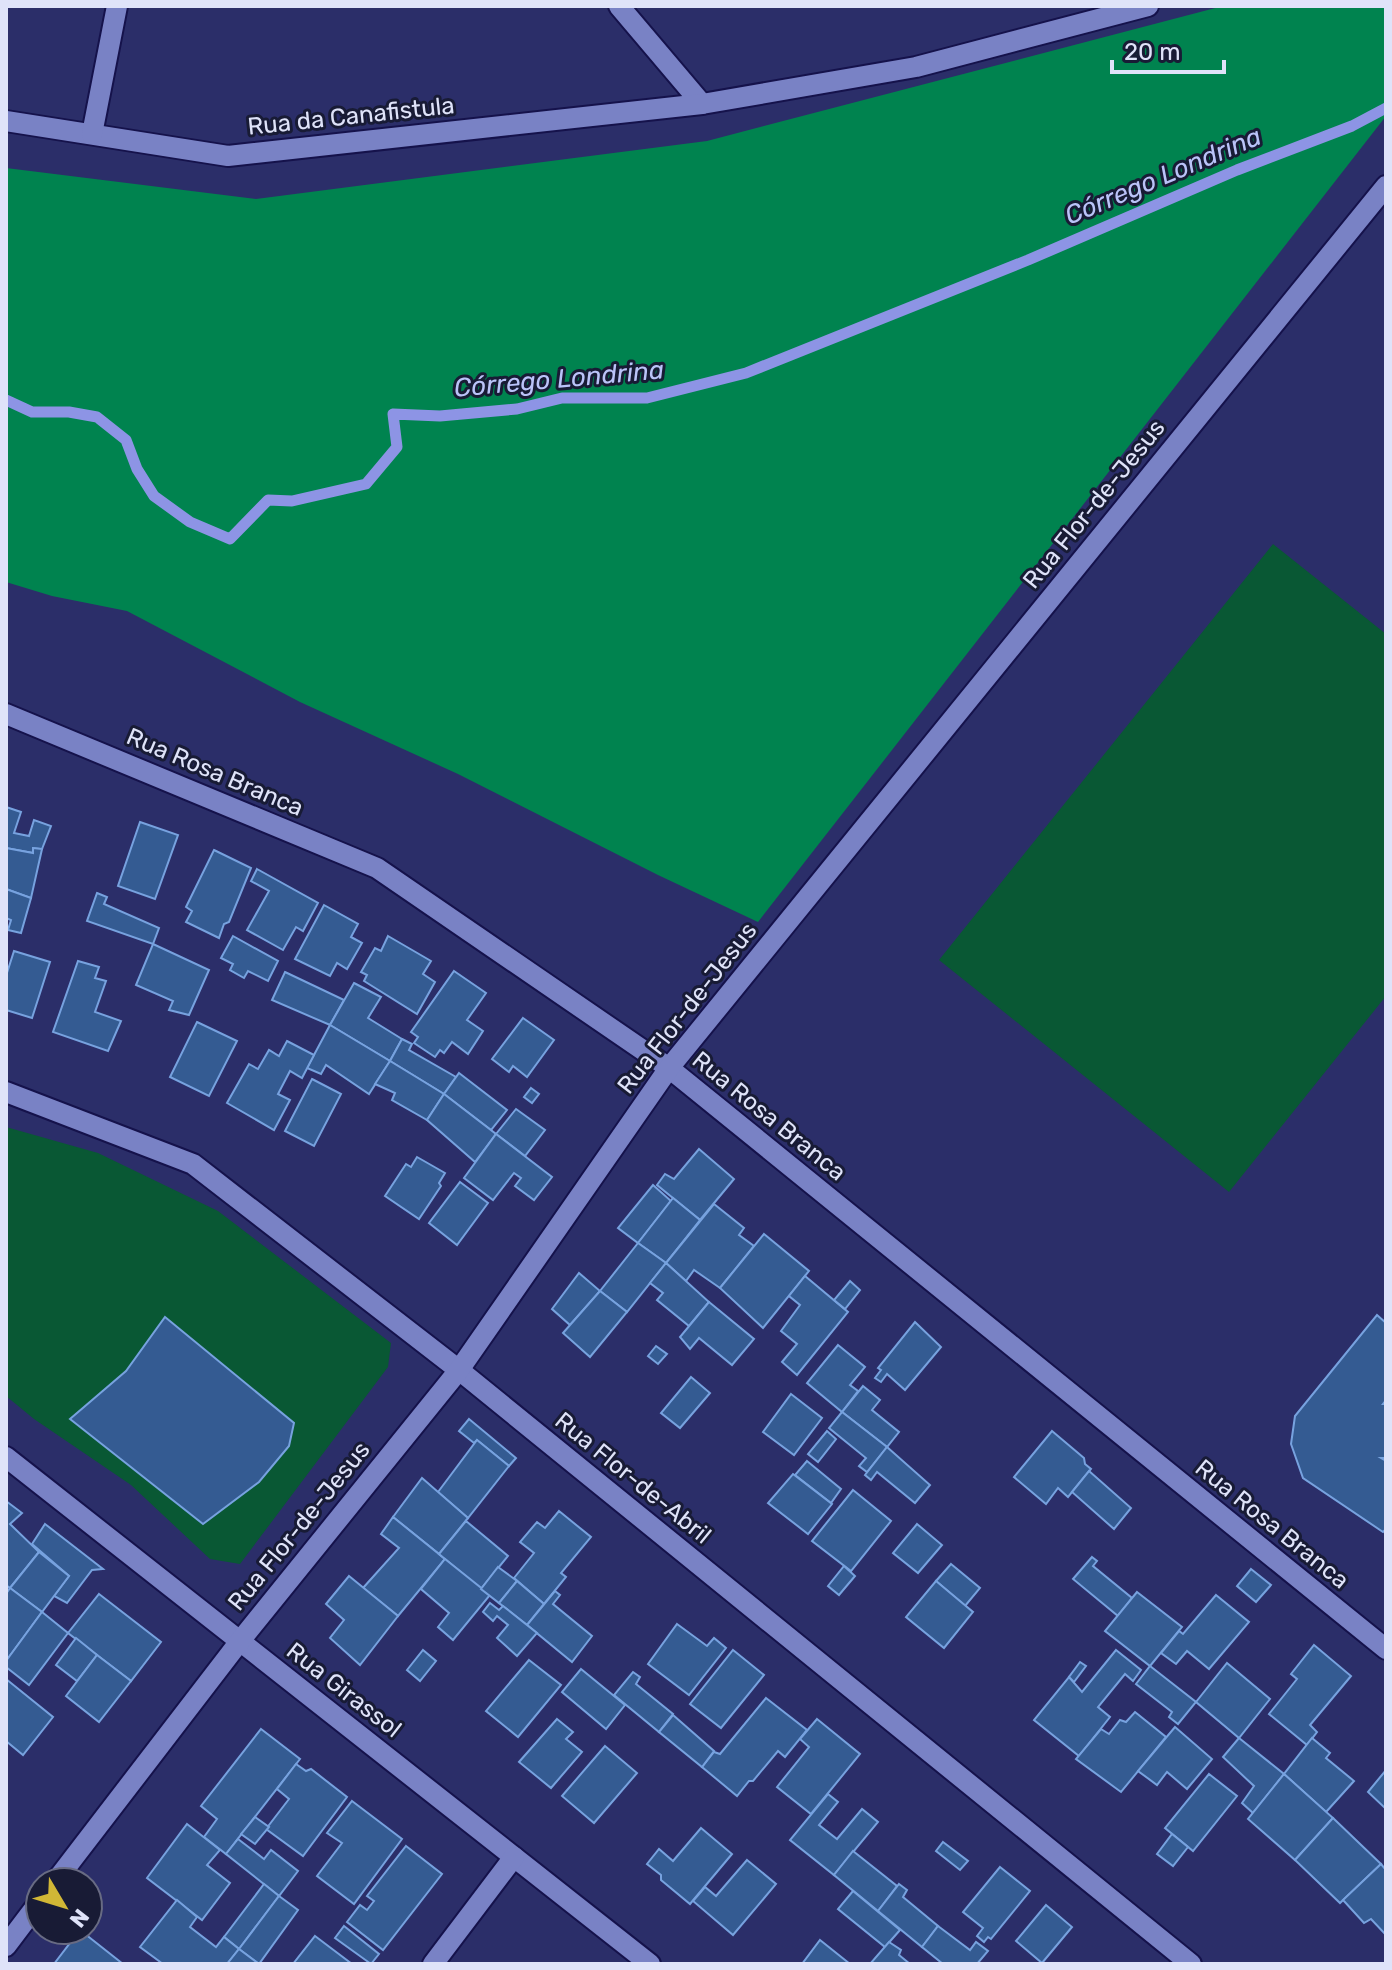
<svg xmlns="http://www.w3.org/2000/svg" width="1392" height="1970" font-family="Rubik,sans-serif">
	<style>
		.green { fill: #095834 }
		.forest { fill: #00834f }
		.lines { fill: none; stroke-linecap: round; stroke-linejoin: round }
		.stream { stroke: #8d94e5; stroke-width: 11 }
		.building { fill: #345b92; stroke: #77a2df; stroke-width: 2 }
		.minor-casing { stroke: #15124b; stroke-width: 24 }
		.minor { stroke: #7982c5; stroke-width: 20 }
		.labels { text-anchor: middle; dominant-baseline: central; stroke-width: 6; stroke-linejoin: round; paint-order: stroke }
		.street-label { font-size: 24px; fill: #dfe3f9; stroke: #181b35 }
		.water-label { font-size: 26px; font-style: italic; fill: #bac3f8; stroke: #181b35 }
	</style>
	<rect width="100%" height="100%" fill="#2b2e69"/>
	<!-- green -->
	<g class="green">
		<polygon points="1273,544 1386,634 1386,996 1229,1192 939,960"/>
		<polygon points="6,1127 98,1153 218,1211 391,1343 388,1367 240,1564 210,1559 131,1485 34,1419 6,1396"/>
	</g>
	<!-- forest -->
	<polygon class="forest" points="1223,6 1386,6 1386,116 758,922 658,875 458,774 300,702 127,611 52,596 6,582 6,168 256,199 707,141"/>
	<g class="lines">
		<!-- stream -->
		<polyline class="stream" points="6,400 32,412 69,412 97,417 126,440 137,469 154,496 190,522 230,539 268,500 292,501 366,484 397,447 393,414 440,416 517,409 562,398 647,398 746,373 1028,260 1237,170 1352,126 1386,108"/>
	</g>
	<!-- building -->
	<g class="building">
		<polygon points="6,807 21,812 14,833 29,836 34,820 51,826 42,849 33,848 33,853 6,848"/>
		<polygon points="140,822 178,835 155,899 118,886"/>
		<polygon points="6,848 33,853 33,848 42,849 31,898 6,889"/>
		<polygon points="214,850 251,868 229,922 224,924 219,938 186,922 192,911 186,907"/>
		<polygon points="257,869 318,903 303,931 296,927 283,950 247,930 269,891 251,881"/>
		<polygon points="6,889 31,898 21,933 8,930 11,920 6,918"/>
		<polygon points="97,893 107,897 104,904 159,928 153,944 87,921"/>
		<polygon points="324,905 358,924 351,937 362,943 347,969 337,963 330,976 295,959"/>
		<polygon points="233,936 278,961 268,981 248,971 244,978 230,970 233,964 221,958"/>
		<polygon points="388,936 431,961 423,974 435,982 417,1014 364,981 367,975 361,972 375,948 381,951"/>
		<polygon points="153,944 209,970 189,1015 169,1010 173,1001 136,985"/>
		<polygon points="14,951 50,962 32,1018 6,1010 6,976"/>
		<polygon points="78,961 99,967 95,978 106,981 95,1012 121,1021 108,1051 53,1032"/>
		<polygon points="454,971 486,993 467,1020 483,1031 468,1054 452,1042 444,1053 440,1050 435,1057 414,1043 418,1037 411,1032"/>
		<polygon points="285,972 344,1000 330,1025 272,1000"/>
		<polygon points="354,983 381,997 368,1018 402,1039 390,1061 330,1025"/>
		<polygon points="523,1018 554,1040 527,1077 513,1066 509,1072 492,1059"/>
		<polygon points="197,1022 237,1041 209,1096 170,1077"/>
		<polygon points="330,1025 390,1061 369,1094 326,1065 321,1074 307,1068"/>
		<polygon points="402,1039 412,1044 409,1050 456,1077 444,1094 390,1061"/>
		<polygon points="287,1041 314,1055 302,1078 290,1071 278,1094 290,1100 274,1130 227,1103 249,1064 258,1069 269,1050 279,1056"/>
		<polygon points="390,1061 444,1094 427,1120 392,1100 395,1093 375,1084"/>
		<polygon points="459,1073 507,1110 491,1130 444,1094"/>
		<polygon points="312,1079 341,1094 314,1146 285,1131"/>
		<polygon points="531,1088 539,1094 532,1103 524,1097"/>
		<polygon points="444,1094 496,1134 475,1162 427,1120"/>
		<polygon points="516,1109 545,1130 525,1156 496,1134"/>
		<polygon points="496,1134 552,1177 534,1200 515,1186 521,1178 514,1173 493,1200 464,1178"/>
		<polygon points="699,1149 734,1179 700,1220 657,1185 665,1174 674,1179"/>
		<polygon points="417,1157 445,1173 439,1183 441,1186 419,1219 385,1196 406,1164 411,1167"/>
		<polygon points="460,1182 488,1203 457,1245 429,1223"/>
		<polygon points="653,1185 671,1201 638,1243 618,1228"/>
		<polygon points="673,1198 700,1220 666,1263 638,1243"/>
		<polygon points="714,1204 744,1228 739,1235 754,1246 720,1288 694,1270 686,1281 666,1263"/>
		<polygon points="764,1234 809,1271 763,1328 720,1288"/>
		<polygon points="638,1243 666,1263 627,1312 600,1291"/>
		<polygon points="666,1263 709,1302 689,1326 657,1300 663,1293 650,1283"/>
		<polygon points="579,1273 600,1291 570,1325 552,1309"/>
		<polygon points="805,1276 848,1312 797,1375 782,1362 797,1344 781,1331 800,1305 789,1296"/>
		<polygon points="850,1281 860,1290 845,1309 834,1300"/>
		<polygon points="600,1291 627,1312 590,1357 563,1333"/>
		<polygon points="709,1302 754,1339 732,1365 699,1338 690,1349 680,1337"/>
		<polygon points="1377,1315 1386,1323 1386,1400 1383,1404 1386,1404 1386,1458 1381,1458 1386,1461 1386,1529 1383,1532 1303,1478 1291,1444 1295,1416"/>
		<polygon points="165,1317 294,1423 289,1446 259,1482 203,1524 70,1419 126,1371"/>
		<polygon points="915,1322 941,1347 905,1390 887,1374 881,1382 875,1378 881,1370 878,1368"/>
		<polygon points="838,1345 865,1367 850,1385 858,1391 842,1412 807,1383"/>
		<polygon points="656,1346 667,1354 658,1364 648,1356"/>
		<polygon points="691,1377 710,1393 680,1428 661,1413"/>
		<polygon points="863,1386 880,1400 872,1410 899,1432 887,1447 842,1412"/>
		<polygon points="791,1394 822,1418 794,1455 763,1432"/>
		<polygon points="842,1412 887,1447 867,1472 859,1466 866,1458 829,1428"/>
		<polygon points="469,1419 516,1458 509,1466 477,1440 474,1443 459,1431"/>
		<polygon points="827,1431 836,1439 818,1462 808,1454"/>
		<polygon points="1052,1431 1084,1458 1085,1464 1091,1469 1068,1497 1058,1488 1046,1504 1014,1477"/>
		<polygon points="477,1440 509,1466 468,1518 438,1492"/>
		<polygon points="887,1447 930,1485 915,1503 877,1472 871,1480 865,1475"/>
		<polygon points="807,1461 841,1489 831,1503 795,1475"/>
		<polygon points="1089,1471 1131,1508 1114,1529 1072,1492"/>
		<polygon points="793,1474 832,1504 808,1534 768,1503"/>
		<polygon points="422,1478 468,1518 439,1554 393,1517"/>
		<polygon points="853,1490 891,1521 851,1571 812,1541"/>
		<polygon points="6,1501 22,1513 10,1524 39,1552 10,1588 6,1585"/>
		<polygon points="559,1511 591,1537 561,1573 566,1577 544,1604 514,1578 534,1553 520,1542 537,1522 545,1528"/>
		<polygon points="393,1517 445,1559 398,1616 363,1588 399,1548 381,1534"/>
		<polygon points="466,1521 508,1556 481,1589 439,1554"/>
		<polygon points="45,1524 103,1569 92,1570 67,1603 54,1596 69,1576 32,1544"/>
		<polygon points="917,1524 942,1545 918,1573 893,1553"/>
		<polygon points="39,1552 69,1576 42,1612 10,1588"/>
		<polygon points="1092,1557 1097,1561 1093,1566 1132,1598 1118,1616 1073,1579"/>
		<polygon points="445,1559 490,1595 453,1640 438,1627 449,1613 421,1589"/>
		<polygon points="951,1564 980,1588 965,1606 936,1581"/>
		<polygon points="844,1566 855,1576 839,1595 828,1586"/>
		<polygon points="498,1567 517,1581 499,1603 481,1589"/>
		<polygon points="1251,1569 1271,1585 1256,1602 1237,1586"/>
		<polygon points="349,1576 398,1616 360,1665 330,1638 344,1620 326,1604"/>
		<polygon points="517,1581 544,1604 527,1625 499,1603"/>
		<polygon points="936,1581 973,1612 944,1648 906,1617"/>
		<polygon points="10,1588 42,1612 6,1661 6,1594"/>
		<polygon points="555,1591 560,1595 553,1604 592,1636 572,1662 527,1625"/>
		<polygon points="1137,1592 1182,1627 1150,1666 1105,1631"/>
		<polygon points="99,1594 161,1642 131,1681 68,1633"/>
		<polygon points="1216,1595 1249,1622 1209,1669 1187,1651 1176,1664 1161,1653 1179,1631 1183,1634"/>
		<polygon points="490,1603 499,1610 503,1606 537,1633 517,1656 497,1638 508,1625 497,1616 493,1621 483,1612"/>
		<polygon points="42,1612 68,1633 29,1685 6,1667 6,1661"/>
		<polygon points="677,1624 707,1646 714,1638 726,1648 689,1695 648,1664"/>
		<polygon points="76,1638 97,1655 77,1681 56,1665"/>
		<polygon points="1314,1645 1351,1676 1310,1725 1317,1732 1307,1745 1269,1714 1297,1679 1291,1674"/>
		<polygon points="423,1650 436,1661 420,1681 407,1670"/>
		<polygon points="733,1650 764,1675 721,1728 690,1704"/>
		<polygon points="1116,1650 1141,1670 1133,1681 1125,1674 1098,1707 1110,1717 1079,1756 1034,1720 1069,1677 1082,1692"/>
		<polygon points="97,1655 131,1681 99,1722 66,1696"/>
		<polygon points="529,1660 561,1685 518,1737 486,1711"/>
		<polygon points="1080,1662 1086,1666 1074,1682 1069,1677"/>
		<polygon points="1227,1663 1270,1699 1239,1738 1196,1702"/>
		<polygon points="1150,1666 1196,1702 1178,1724 1169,1717 1172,1712 1136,1684"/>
		<polygon points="581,1669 625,1705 606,1729 562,1692"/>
		<polygon points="633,1672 640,1677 636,1684 673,1714 659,1732 614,1695"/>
		<polygon points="6,1679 53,1717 23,1755 6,1741"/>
		<polygon points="766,1698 807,1730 785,1757 778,1751 753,1781 749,1781 737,1796 702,1767 714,1752 720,1754"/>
		<polygon points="1135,1712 1166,1737 1121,1792 1076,1759 1101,1729 1109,1734 1120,1720 1126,1722"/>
		<polygon points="673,1715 714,1751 702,1767 659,1732"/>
		<polygon points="557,1719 573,1732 566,1739 582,1752 551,1788 519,1762"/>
		<polygon points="817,1719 860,1754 811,1814 777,1787 809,1747 800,1739"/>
		<polygon points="1175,1727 1212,1759 1187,1789 1167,1772 1157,1785 1138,1771"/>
		<polygon points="261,1729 300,1759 226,1854 204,1837 217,1819 201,1806"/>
		<polygon points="1239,1738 1284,1774 1253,1813 1242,1803 1254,1786 1223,1757"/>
		<polygon points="1312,1738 1330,1753 1326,1758 1354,1781 1326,1812 1284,1774"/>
		<polygon points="605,1746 637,1773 594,1823 562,1796"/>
		<polygon points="296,1764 306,1771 311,1769 347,1797 303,1856 266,1829 289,1799 277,1789"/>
		<polygon points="1386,1770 1386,1809 1368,1792"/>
		<polygon points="1209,1774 1237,1796 1193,1851 1165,1828"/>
		<polygon points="1284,1774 1333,1818 1295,1860 1248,1819"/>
		<polygon points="828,1794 838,1802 819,1825 837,1839 862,1809 878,1822 834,1875 790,1840"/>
		<polygon points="352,1801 402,1839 354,1904 317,1876 342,1843 327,1833"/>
		<polygon points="255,1817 269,1827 255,1844 241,1834"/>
		<polygon points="1333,1818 1381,1864 1340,1903 1295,1860"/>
		<polygon points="187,1824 220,1850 207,1865 230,1883 202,1920 147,1878"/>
		<polygon points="701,1828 732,1854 690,1904 661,1880 661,1875 647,1864 659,1849 673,1861"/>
		<polygon points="1172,1834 1188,1847 1173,1866 1157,1854"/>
		<polygon points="238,1839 264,1859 271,1850 298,1871 279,1896 226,1854"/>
		<polygon points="943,1842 968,1861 960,1870 936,1851"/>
		<polygon points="406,1846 442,1874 383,1950 347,1922 360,1905 367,1910 374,1901 367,1896"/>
		<polygon points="853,1851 897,1886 878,1911 834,1875"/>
		<polygon points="747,1860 776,1884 733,1935 693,1901 705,1887 716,1896"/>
		<polygon points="1381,1864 1386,1870 1386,1935 1371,1919 1364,1923 1343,1900"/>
		<polygon points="1000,1867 1030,1891 991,1939 988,1937 984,1942 977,1936 983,1928 963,1912"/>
		<polygon points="264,1884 279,1896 239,1949 224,1937"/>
		<polygon points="899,1884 907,1890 903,1897 938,1926 922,1947 878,1911"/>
		<polygon points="853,1891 900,1930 885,1947 838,1909"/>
		<polygon points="279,1896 298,1910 259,1964 239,1949"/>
		<polygon points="177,1900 197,1917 190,1927 216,1947 224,1937 239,1949 227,1964 163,1964 140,1947"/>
		<polygon points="1046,1905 1072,1927 1042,1963 1016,1941"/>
		<polygon points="344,1926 379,1954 371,1964 335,1938"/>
		<polygon points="938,1926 970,1950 976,1942 988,1951 977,1964 943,1964 922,1947"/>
		<polygon points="80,1930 123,1964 54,1964"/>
		<polygon points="315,1936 352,1964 293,1964"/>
		<polygon points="820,1940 850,1964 802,1964"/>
		<polygon points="889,1942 901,1950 899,1955 910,1964 870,1964"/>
		<polygon points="239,1949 259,1964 227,1964"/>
	</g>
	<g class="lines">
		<defs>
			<g id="minor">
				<polyline points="619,6 702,104"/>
				<polyline points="6,121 228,156 702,104 916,67 1148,6"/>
				<polyline points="92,134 117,6"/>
				<polyline points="6,714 377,868 669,1068 1386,1649"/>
				<polyline points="6,1092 193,1164 459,1370 1191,1964"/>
				<polyline points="6,1457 650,1964"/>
				<polyline points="55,1882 240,1641 459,1370 669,1068 1386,186"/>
				<polyline points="6,1946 40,1901"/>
				<polyline points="433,1964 514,1857"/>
			</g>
		</defs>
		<!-- minor casing -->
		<use href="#minor" class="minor-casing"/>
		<!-- minor -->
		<use href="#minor" class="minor"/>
	</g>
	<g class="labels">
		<!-- street labels -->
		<g class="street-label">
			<text transform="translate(351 116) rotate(-6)">Rua da Canafistula</text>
			<text transform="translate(1094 504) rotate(-51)">Rua Flor-de-Jesus</text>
			<text transform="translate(215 772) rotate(23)">Rua Rosa Branca</text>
			<text transform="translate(687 1008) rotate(-52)">Rua Flor-de-Jesus</text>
			<text transform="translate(769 1116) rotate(39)">Rua Rosa Branca</text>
			<text transform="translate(633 1478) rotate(39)">Rua Flor-de-Abril</text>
			<text transform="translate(1272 1524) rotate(39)">Rua Rosa Branca</text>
			<text transform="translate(299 1526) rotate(-51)">Rua Flor-de-Jesus</text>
			<text transform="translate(344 1690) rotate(38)">Rua Girassol</text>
		</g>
		<!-- water labels -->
		<g class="water-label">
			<text transform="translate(1163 176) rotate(-23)">Córrego Londrina</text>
			<text transform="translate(559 379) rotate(-5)">Córrego Londrina</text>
		</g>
	</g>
	<!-- border -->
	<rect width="1392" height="1970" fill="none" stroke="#dfe3f9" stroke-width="16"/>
	<!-- north arrow -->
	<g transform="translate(64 1906) rotate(128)"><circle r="38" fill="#181b35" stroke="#686b83" stroke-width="2"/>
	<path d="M0-6L14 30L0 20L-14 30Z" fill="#d1b736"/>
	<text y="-12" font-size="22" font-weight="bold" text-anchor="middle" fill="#dfe3f9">N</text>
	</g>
	<!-- scale -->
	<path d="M1112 60v12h112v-12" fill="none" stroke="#dfe3f9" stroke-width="4"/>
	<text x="1124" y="60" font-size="24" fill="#dfe3f9" stroke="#181b35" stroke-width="6" paint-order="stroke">20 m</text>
</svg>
